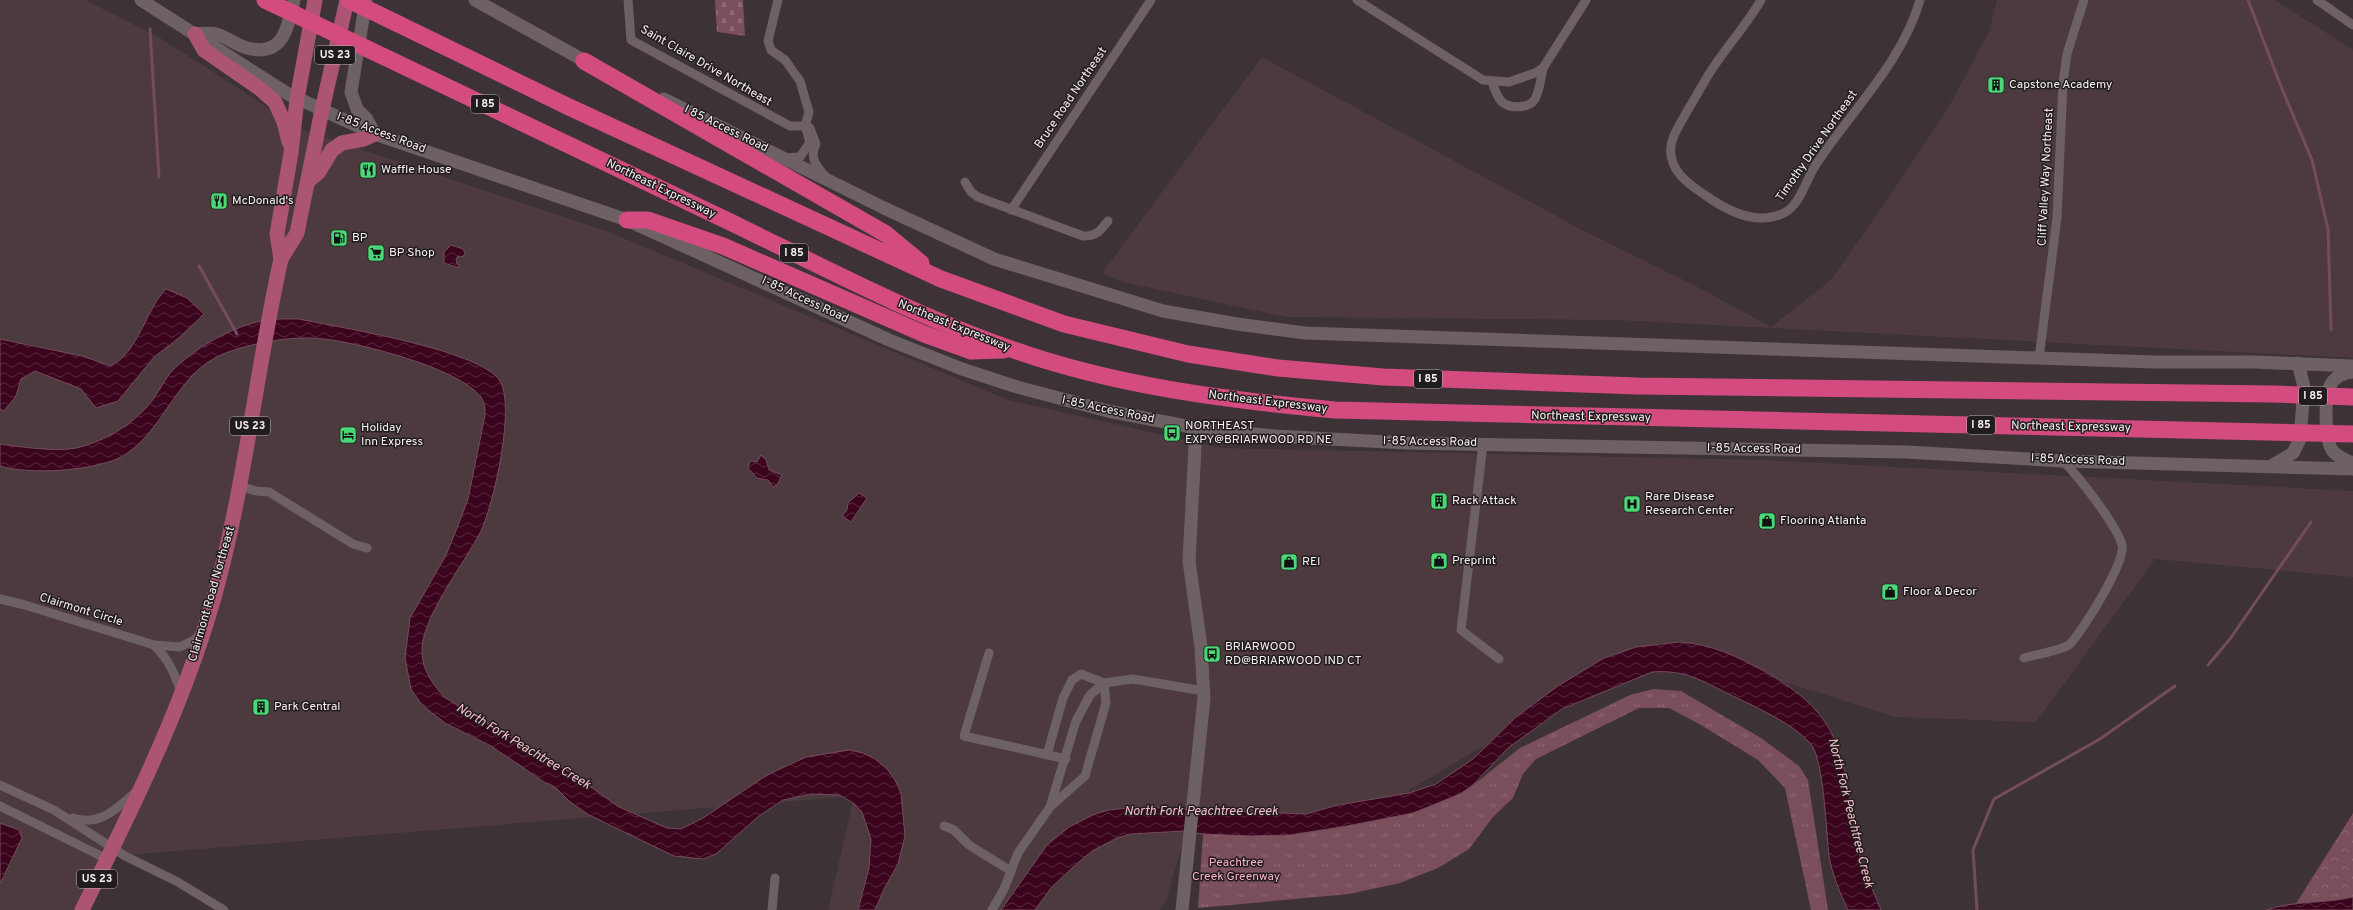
<svg xmlns="http://www.w3.org/2000/svg" width="2353" height="910" font-family="Overpass,sans-serif">
	<style>
		.built { fill: #4c3a3f }
		.grass { fill: url(#grass-tufts) }
		.forest { fill: url(#forest-crowns) }
		.cemetery { fill: url(#cemetery-stones) }
		.water { fill: url(#water-waves); stroke: #744c5d }
		.lines { fill: none; stroke-linecap: round; stroke-linejoin: round }
		.stream { stroke: #744c5d; stroke-width: 3 }
		.street { stroke: #6d6164; stroke-width: 9 }
		.secondary { stroke: #6d6164; stroke-width: 13 }
		.primary { stroke: #ab5474; stroke-width: 15 }
		.highway { stroke: #d44b7f; stroke-width: 17 }
		.labels { text-anchor: middle; dominant-baseline: central; stroke-width: 3; stroke-linejoin: round; paint-order: stroke }
		.shield { fill: #211c1d; stroke: #b8b0b2; stroke-width: 1 }
		.shield-label { font-size: 11px; font-weight: bold; fill: #f8f0f2 }
		.street-label { font-size: 12px; fill: #f8f0f2; stroke: #211c1d }
		.poi-label { font-size: 12px; fill: #f8f0f2; stroke: #211c1d; text-anchor: start }
		.park-label { font-size: 12px; fill: #fdb2c8; stroke: #211c1d }
		.water-label { font-size: 13px; font-style: italic; fill: #f9bfcf; stroke: #211c1d }
	</style>
	<defs>
		<pattern id="grass-tufts" width="24" height="20" patternUnits="userSpaceOnUse"><rect width="24" height="20" fill="#7a4e5b"/><path d="M3 7l-1-3M5 7V3M7 7l1-3M15 17l-1-3M17 17v-4M19 17l1-3" fill="none" stroke="#8e6873"/></pattern>
		<pattern id="forest-crowns" width="20" height="18" patternUnits="userSpaceOnUse"><rect width="20" height="18" fill="#7a4e5b"/><path d="M2 6a3 3 0 1 1 6 0M12 15a3 3 0 1 1 6 0" fill="none" stroke="#8e6873"/></pattern>
		<pattern id="cemetery-stones" width="16" height="16" patternUnits="userSpaceOnUse"><rect width="16" height="16" fill="#7a4e5b"/><path d="M2 7V4a2 2 0 0 1 4 0v3zM10 15v-3a2 2 0 0 1 4 0v3z" fill="#8e6873"/></pattern>
		<pattern id="water-waves" width="16" height="10" patternUnits="userSpaceOnUse"><rect width="16" height="10" fill="#3b051d"/><path d="M0 5q4-4 8 0t8 0" fill="none" stroke="#582a3e"/></pattern>
	</defs>
	<rect width="100%" height="100%" fill="#3d3235"/>
	<!-- built -->
	<g class="built">
		<polygon points="0,0 85,0 162,39 303,130 609,232 1008,400 1221,448 1765,460 2353,491 2353,577 2155,559 2036,722 1895,717 1660,642 1338,832 1193,809 1166,900 1160,910 828,910 854,796 115,856 83,910 0,910"/>
		<polygon points="1997,0 2275,0 2353,50 2353,358 1618,320 1286,317 1123,282 1102,273 1262,57 1584,231 1696,286 1771,327 1831,280 1880,210 1948,108 1989,32"/>
	</g>
	<!-- grass -->
	<polygon class="grass" points="1653,689 1681,691 1761,738 1799,766 1808,780 1828,910 1811,910 1785,788 1758,760 1701,725 1669,708 1639,708 1536,759 1523,774 1513,798 1493,817 1469,849 1438,868 1400,883 1349,894 1198,908 1203,834 1290,835 1347,826 1413,813 1472,786 1520,748 1630,695"/>
	<!-- forest -->
	<polygon class="forest" points="2353,813 2353,910 2292,910"/>
	<!-- cemetery -->
	<polygon class="cemetery" points="715,0 743,0 745,36 717,32"/>
	<!-- water -->
	<g class="water">
		<polygon points="451,245 463,249 465,253 463,257 458,256 456,259 457,264 460,265 459,268 444,263 444,252"/>
		<path d="M166 289 187 298 204 314 180 337 154 357 118 401 96 408 81 389 35 371 21 379 16 396 4 411 0 409V339L82 356 111 366C139 351 145 311 166 289Z"/>
		<path d="M299 319C342 328 470 348 498 378 518 400 493 508 480 533 465 562 420 620 422 652 422 670 433 684 444 697L574 775 619 807 667 828 681 829 703 818 767 775 806 757 849 750 863 753 875 759 887 769 895 780 901 793 905 836 898 864 884 889 875 910H858L869 868 871 839 862 812 852 802 839 795 811 794 783 800 759 816 716 854 703 859 674 856 589 815 569 801 556 788 544 782 491 746 445 723 422 705 411 689 405 658 410 618 446 555 459 523 468 499 485 415C485 408 485 403 481 397 459 368 360 343 324 339 294 335 251 343 223 354 174 374 164 435 119 458 91 471 30 475 0 466V444C20 447 57 452 76 448 100 443 127 428 144 410 156 399 162 382 173 370 194 349 225 331 253 323 267 318 284 319 299 319Z"/>
		<polygon points="761,455 766,460 769,470 782,475 777,485 773,487 768,480 757,478 748,468 750,461 757,462"/>
		<polygon points="859,493 867,498 851,522 842,516 847,510 848,503"/>
		<path d="M1679 642C1712 644 1736 656 1764 671 1827 707 1841 736 1851 806 1853 818 1853 830 1856 842 1861 865 1872 888 1881 910H1848C1840 893 1832 874 1829 856 1826 832 1824 757 1810 743 1790 722 1763 711 1737 698 1707 684 1688 669 1652 672L1562 709 1508 748 1472 786 1460 794 1413 813 1347 826 1290 835 1250 836 1203 834 1184 831 1131 834 1117 838 1092 851 1072 868 1051 888 1035 910H1001L1047 845 1069 827 1095 814 1109 810 1137 807 1306 814 1338 805 1409 793 1436 784 1473 759 1516 717 1558 686 1604 658 1636 647Z"/>
		<polygon points="0,823 19,830 22,838 0,884"/>
		<path d="M2353 897V910H2266C2295 900 2324 904 2353 897Z"/>
	</g>
	<g class="lines">
		<!-- stream -->
		<g class="stream">
			<polyline points="2248,0 2282,89 2312,160 2328,229 2331,330"/>
			<polyline points="150,29 159,177"/>
			<polyline points="199,266 237,334"/>
			<polyline points="2208,665 2230,639 2311,522"/>
			<polyline points="1977,910 1973,850 1994,799 2100,739 2175,686"/>
		</g>
		<!-- street -->
		<g class="street">
			<polyline points="628,0 631,40 790,126 805,126 809,112 800,81 785,60 771,50 768,41 778,0"/>
			<polyline points="1357,0 1483,80 1509,82 1535,73 1543,68 1586,0"/>
			<path d="M1761 0C1746 26 1725 48 1709 74 1701 87 1694 100 1686 113 1681 123 1672 135 1671 146 1668 170 1688 184 1705 195 1727 211 1757 226 1784 213 1800 205 1806 180 1815 166 1850 112 1902 63 1920 0"/>
			<polyline points="2317,0 2353,25"/>
			<path d="M1492 81C1494 88 1496 95 1501 101 1509 109 1529 109 1535 99 1540 90 1541 77 1543 68"/>
			<path d="M784 158 800 157 810 142 805 126 810 128 816 144C809 157 816 166 825 176"/>
			<path d="M965 182 971 192 978 197 1083 236C1097 236 1100 231 1108 221"/>
			<polyline points="1011,210 1151,0"/>
			<polyline points="2039,358 2057,218 2063,83 2067,54 2084,0"/>
			<polyline points="1483,444 1461,630 1499,659"/>
			<polyline points="239,486 256,491 269,492 353,544 367,548"/>
			<polyline points="0,599 25,605 154,645 180,647 194,640 202,633"/>
			<path d="M154 645C169 660 175 674 181 693"/>
			<polyline points="989,653 964,736 1066,759"/>
			<path d="M2024 658C2033 655 2064 650 2070 644 2082 632 2127 560 2122 545 2116 524 2079 477 2063 461"/>
			<polyline points="1047,755 1063,698 1072,680 1081,674 1104,683 1106,703 1085,776 1050,807"/>
			<polyline points="0,785 54,810 125,856 176,881 224,910"/>
			<polyline points="0,806 107,859"/>
			<path d="M73 818C100 827 117 808 136 792"/>
			<polyline points="944,826 954,830 969,845 1011,871"/>
			<polyline points="772,910 775,878"/>
			<polyline points="992,910 1004,889 1018,853 1050,807 1076,721 1090,695 1104,683 1133,679 1204,691"/>
		</g>
		<!-- secondary -->
		<g class="secondary">
			<polyline points="141,0 288,94 375,134 627,220 889,340 962,369 1017,387 1108,411 1196,428 1275,436 1406,443 1906,452 2063,461 2353,469"/>
			<polyline points="366,0 351,92 357,109 366,118 375,134"/>
			<polyline points="475,0 592,65"/>
			<path d="M195 34C201 34 211 32 216 34 227 37 236 45 247 48 284 58 288 26 294 0"/>
			<polyline points="664,99 884,208 994,259 1163,311 1237,324 1305,333 2153,362 2254,362 2353,366"/>
			<path d="M2353 372C2344 373 2334 377 2330 386 2324 397 2325 440 2332 450 2337 457 2345 460 2353 463"/>
			<polyline points="2271,466 2293,453 2300,439 2304,387 2298,363"/>
			<polyline points="1182,910 1204,698 1201,647 1189,561 1196,428"/>
		</g>
		<!-- primary -->
		<g class="primary">
			<polyline points="195,34 204,50 259,88 275,102 284,122 289,142"/>
			<polyline points="308,181 318,173 332,150 342,143 364,139 375,134"/>
			<polyline points="281,259 277,234 291,153 297,99 315,0"/>
			<path d="M82 910C134 805 188 697 218 583 246 477 257 367 281 259L297 233 322 110 347 0"/>
		</g>
		<!-- highway -->
		<g class="highway">
			<path d="M265 0C419 72 572 147 726 220 819 265 913 315 1011 349 1115 386 1226 400 1335 410L2353 434"/>
			<polyline points="349,0 569,107 941,279 1064,324 1188,354 1278,368 1383,377 1638,386 2273,394 2353,397"/>
			<polyline points="584,61 886,234 921,263"/>
			<polyline points="627,220 648,220 723,246 924,334 971,351 1004,350"/>
		</g>
	</g>
	<!-- icons -->
	<defs>
		<symbol id="building-square" viewBox="-11 -11 22 22"><rect x="-9" y="-9" width="18" height="18" rx="4" fill="#4bd677" stroke="#211c1d"/><path d="M-4-6H4V6H1V3H-1V6H-4ZM-2.5-4.3h1.7v1.8h-1.7ZM.8-4.3h1.7v1.8H.8ZM-2.5-1h1.7V.8h-1.7ZM.8-1h1.7V.8H.8Z" fill="#111"/></symbol>
		<symbol id="restaurant-square" viewBox="-11 -11 22 22"><rect x="-9" y="-9" width="18" height="18" rx="4" fill="#4bd677" stroke="#211c1d"/><path d="M-5-6h1v4h1v-4h1v4h1v-4h1v5L-1.5 .5V6h-2V.5L-5-1ZM5-6V6H3V1.5H1.5Q1.5-4 5-6Z" fill="#111"/></symbol>
		<symbol id="fuel-square" viewBox="-11 -11 22 22"><rect x="-9" y="-9" width="18" height="18" rx="4" fill="#4bd677" stroke="#211c1d"/><path d="M-5.5-6h7V0h2V4h1.3V-2.5L3-4.5l.8-.8L6-3V5H2.5V1h-1V6h-7ZM-4.2-4.7v3.2H.2V-4.7Z" fill="#111"/></symbol>
		<symbol id="supermarket-square" viewBox="-11 -11 22 22"><rect x="-9" y="-9" width="18" height="18" rx="4" fill="#4bd677" stroke="#211c1d"/><path d="M-6-5.5h2.5l.6 2H6L4.5 2H-2.5L-4.4-4H-6ZM-1.5 3.2a1.3 1.3 0 1 0 .1 0ZM3 3.2a1.3 1.3 0 1 0 .1 0Z" fill="#111"/></symbol>
		<symbol id="bus-square" viewBox="-11 -11 22 22"><rect x="-9" y="-9" width="18" height="18" rx="4" fill="#4bd677" stroke="#211c1d"/><path d="M-5-6H5V4H4V6H2V4H-2V6H-4V4H-5ZM-3.5-4V0h7V-4ZM-3.5 1.2v1.5H-2V1.2ZM2 1.2v1.5H3.5V1.2Z" fill="#111"/></symbol>
		<symbol id="hotel-square" viewBox="-11 -11 22 22"><rect x="-9" y="-9" width="18" height="18" rx="4" fill="#4bd677" stroke="#211c1d"/><path d="M-6-4.5h1.5V1H6V5H4.5V3h-9V5H-6ZM-4 0a1.8 1.8 0 1 1 3.6 0ZM.5 0V-2.5h3Q6-2.5 6 0Z" fill="#111"/></symbol>
		<symbol id="hospital-square" viewBox="-11 -11 22 22"><rect x="-9" y="-9" width="18" height="18" rx="4" fill="#4bd677" stroke="#211c1d"/><path d="M-5-5h3v3.5h4V-5h3V5h-3V1.5h-4V5h-3Z" fill="#111"/></symbol>
		<symbol id="shop-square" viewBox="-11 -11 22 22"><rect x="-9" y="-9" width="18" height="18" rx="4" fill="#4bd677" stroke="#211c1d"/><path d="M-5-2.5h2.3a2.7 3.5 0 0 1 5.4 0H5L5.5 6h-11ZM-1.5-2.5h3a1.5 2.3 0 0 0-3 0Z" fill="#111"/></symbol>
	</defs>
	<g fill-rule="evenodd">
		<use href="#building-square" x="1986" y="75" width="20" height="20"/>
		<use href="#restaurant-square" x="358" y="160" width="20" height="20"/>
		<use href="#restaurant-square" x="209" y="191" width="20" height="20"/>
		<use href="#fuel-square" x="329" y="228" width="20" height="20"/>
		<use href="#supermarket-square" x="366" y="243" width="20" height="20"/>
		<use href="#bus-square" x="1162" y="423" width="20" height="20"/>
		<use href="#hotel-square" x="338" y="425" width="20" height="20"/>
		<use href="#building-square" x="1429" y="491" width="20" height="20"/>
		<use href="#hospital-square" x="1622" y="494" width="20" height="20"/>
		<use href="#shop-square" x="1757" y="511" width="20" height="20"/>
		<use href="#shop-square" x="1429" y="551" width="20" height="20"/>
		<use href="#shop-square" x="1279" y="552" width="20" height="20"/>
		<use href="#shop-square" x="1880" y="582" width="20" height="20"/>
		<use href="#bus-square" x="1202" y="644" width="20" height="20"/>
		<use href="#building-square" x="251" y="697" width="20" height="20"/>
	</g>
	<g class="labels">
		<!-- shield labels -->
		<g class="shield">
			<rect x="315" y="46" width="40" height="18" rx="3"/>
			<rect x="471" y="95" width="28" height="18" rx="3"/>
			<rect x="780" y="244" width="28" height="18" rx="3"/>
			<rect x="1414" y="370" width="28" height="18" rx="3"/>
			<rect x="2299" y="387" width="28" height="18" rx="3"/>
			<rect x="1967" y="416" width="28" height="18" rx="3"/>
			<rect x="230" y="417" width="40" height="18" rx="3"/>
			<rect x="77" y="870" width="40" height="18" rx="3"/>
		</g>
		<g class="shield-label">
			<text x="335" y="55">US 23</text>
			<text x="485" y="104">I 85</text>
			<text x="794" y="253">I 85</text>
			<text x="1428" y="379">I 85</text>
			<text x="2313" y="396">I 85</text>
			<text x="1981" y="425">I 85</text>
			<text x="250" y="426">US 23</text>
			<text x="97" y="879">US 23</text>
		</g>
		<!-- street labels -->
		<g class="street-label">
			<text transform="translate(706 66) rotate(30)">Saint Claire Drive Northeast</text>
			<text transform="translate(1071 98) rotate(-56)">Bruce Road Northeast</text>
			<text transform="translate(726 129) rotate(26)">I 85 Access Road</text>
			<text transform="translate(381 133) rotate(21)">I-85 Access Road</text>
			<text transform="translate(1817 146) rotate(-55)">Timothy Drive Northeast</text>
			<text transform="translate(2046 177) rotate(-87)">Cliff Valley Way Northeast</text>
			<text transform="translate(661 189) rotate(26)">Northeast Expressway</text>
			<text transform="translate(805 300) rotate(25)">I-85 Access Road</text>
			<text transform="translate(954 326) rotate(22)">Northeast Expressway</text>
			<text transform="translate(1268 402) rotate(7)">Northeast Expressway</text>
			<text transform="translate(1108 410) rotate(12)">I-85 Access Road</text>
			<text transform="translate(1591 417) rotate(1)">Northeast Expressway</text>
			<text transform="translate(2071 427) rotate(1)">Northeast Expressway</text>
			<text transform="translate(1430 442) rotate(1)">I-85 Access Road</text>
			<text transform="translate(1754 449) rotate(1)">I-85 Access Road</text>
			<text transform="translate(2078 460) rotate(2)">I-85 Access Road</text>
			<text transform="translate(212 594) rotate(-74)">Clairmont Road Northeast</text>
			<text transform="translate(81 610) rotate(17)">Clairmont Circle</text>
		</g>
		<!-- poi labels -->
		<g class="poi-label">
			<text x="2009" y="85">Capstone Academy</text>
			<text x="381" y="170">Waffle House</text>
			<text x="232" y="201">McDonald's</text>
			<text x="352" y="238">BP</text>
			<text x="389" y="253">BP Shop</text>
			<text x="1185" y="426">NORTHEAST<tspan x="1185" dy="14">EXPY@BRIARWOOD RD NE</tspan></text>
			<text x="361" y="428">Holiday<tspan x="361" dy="14">Inn Express</tspan></text>
			<text x="1645" y="497">Rare Disease<tspan x="1645" dy="14">Research Center</tspan></text>
			<text x="1452" y="501">Rack Attack</text>
			<text x="1780" y="521">Flooring Atlanta</text>
			<text x="1452" y="561">Preprint</text>
			<text x="1302" y="562">REI</text>
			<text x="1903" y="592">Floor &amp; Decor</text>
			<text x="1225" y="647">BRIARWOOD<tspan x="1225" dy="14">RD@BRIARWOOD IND CT</tspan></text>
			<text x="274" y="707">Park Central</text>
		</g>
		<!-- park labels -->
		<g class="park-label">
			<text x="1236" y="863">Peachtree<tspan x="1236" dy="14">Creek Greenway</tspan></text>
		</g>
		<!-- water labels -->
		<g class="water-label">
			<text transform="translate(523 747) rotate(31)">North Fork Peachtree Creek</text>
			<text x="1201" y="812">North Fork Peachtree Creek</text>
			<text transform="translate(1850 813) rotate(76)">North Fork Peachtree Creek</text>
		</g>
	</g>
</svg>
